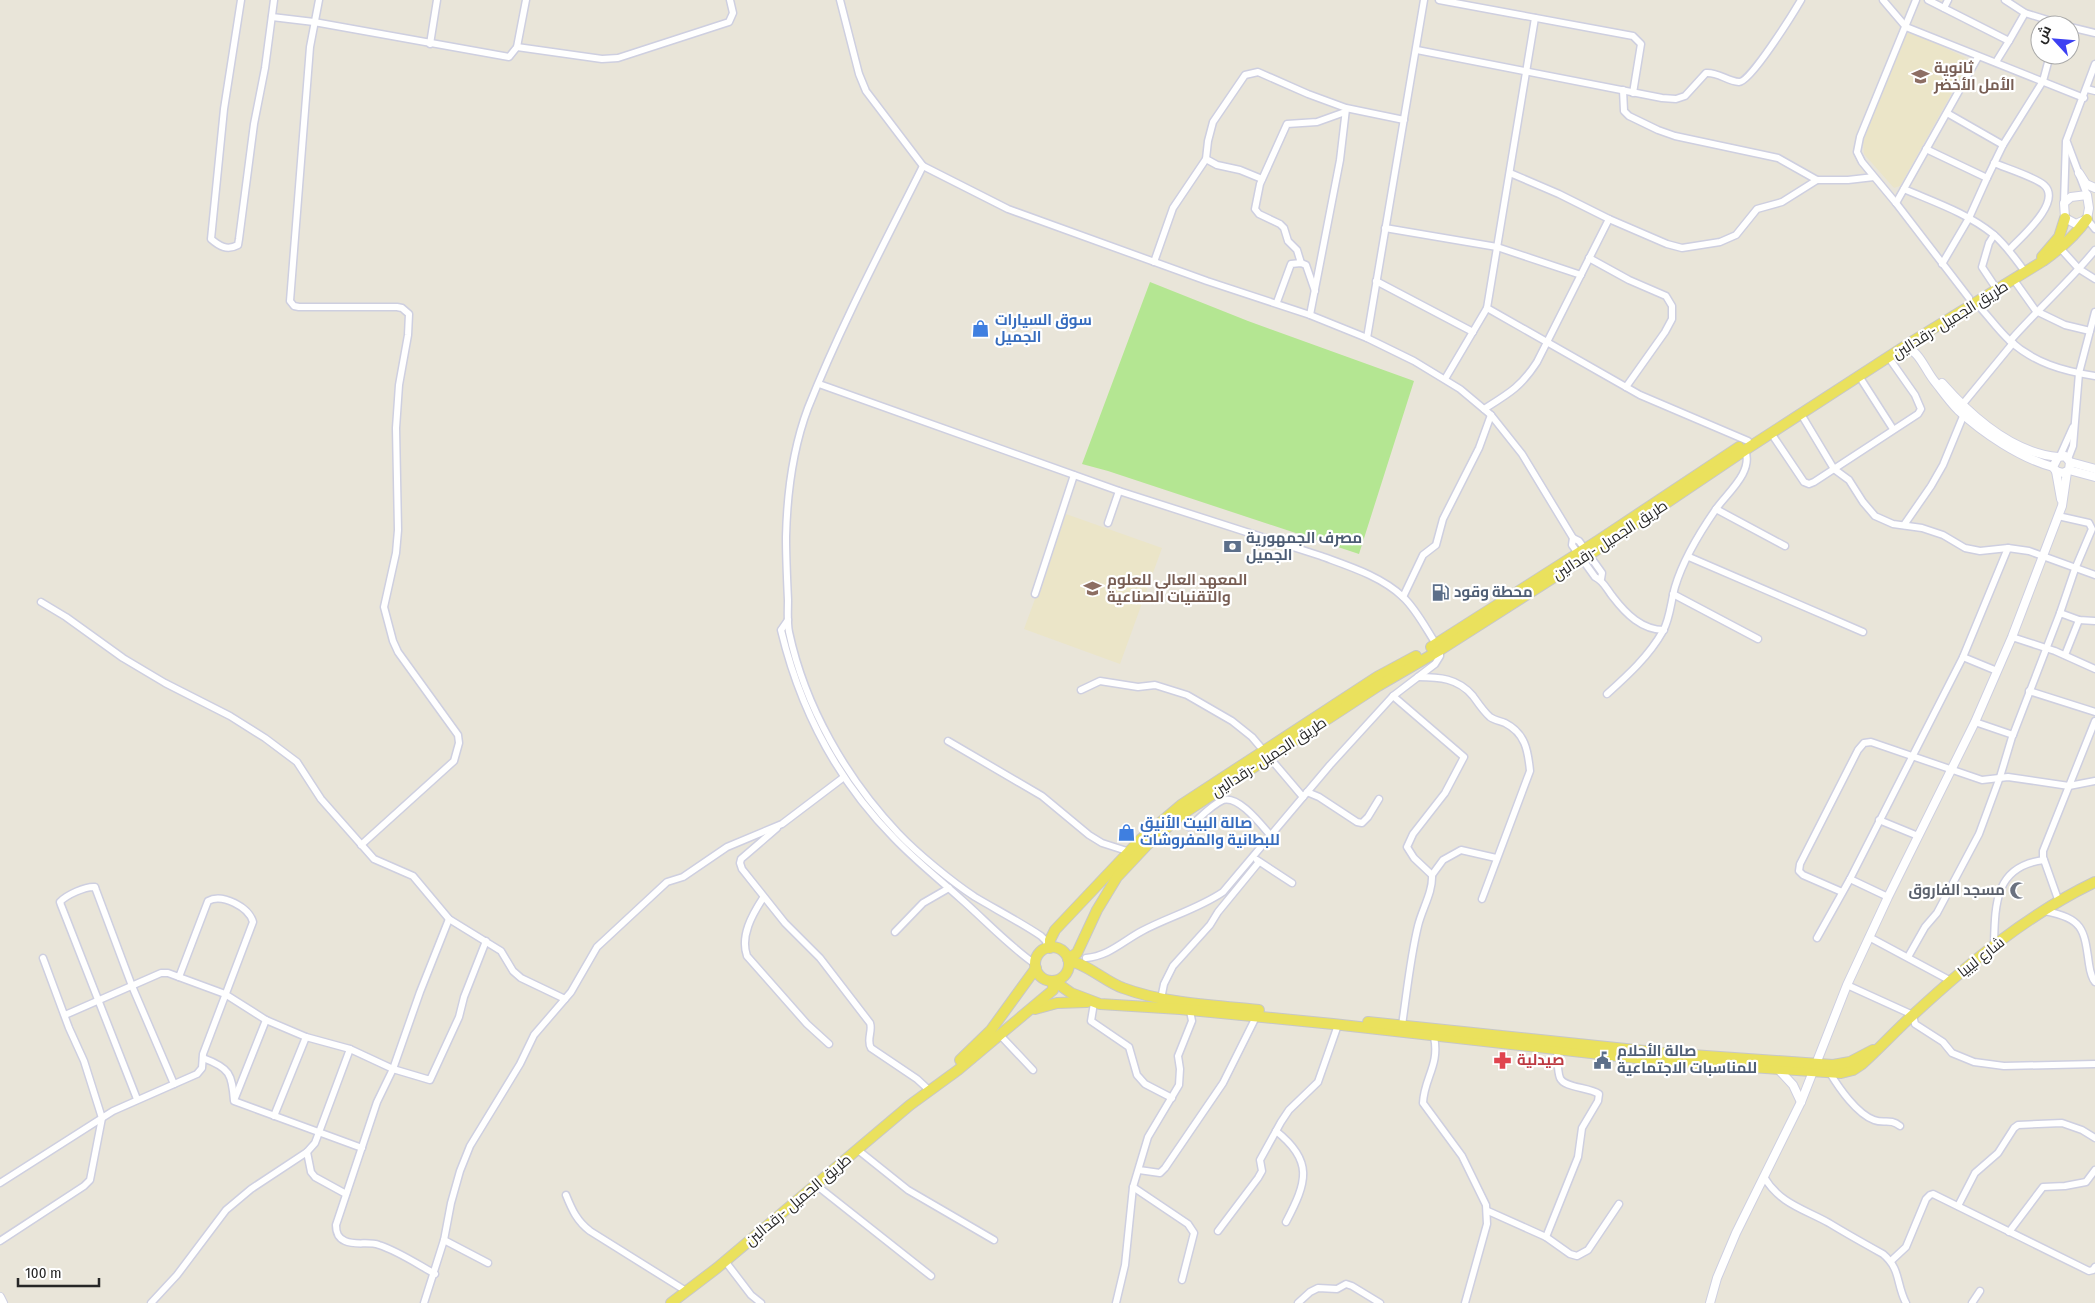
<svg xmlns="http://www.w3.org/2000/svg" width="2095" height="1303" font-family="'Fira Sans Condensed',Cairo,sans-serif">
	<style>
		.education { fill: #ebe5c8 }
		.pitch { fill: #b4e692 }
		.lines { fill: none; stroke-linecap: round; stroke-linejoin: round }
		.minor-casing { stroke: #cecfe0; stroke-width: 9 }
		.tertiary-casing { stroke: #cecfe0; stroke-width: 10 }
		.primary-casing { stroke: #c7c7c7; stroke-width: 12 }
		.minor { stroke: #fff; stroke-width: 6 }
		.tertiary { stroke: #fff; stroke-width: 8 }
		.primary { stroke: #eae15d; stroke-width: 10 }
		.labels { text-anchor: middle; dominant-baseline: central; stroke-width: 4.5; stroke-linejoin: round; paint-order: stroke }
		.education-label { font-size: 15px; font-weight: bold; fill: #785e54; stroke: #fff; text-anchor: start }
		.shop-label { font-size: 15px; font-weight: bold; fill: #366cbe; stroke: #fff; text-anchor: start }
		.street-label { font-size: 15px; fill: #272727; stroke: #fff }
		.service-label { font-size: 15px; font-weight: bold; fill: #4e5e75; stroke: #fff; text-anchor: start }
		.worship-label { font-size: 15px; font-weight: bold; fill: #5b616d; stroke: #fff; text-anchor: end }
		.health-label { font-size: 15px; font-weight: bold; fill: #be3a42; stroke: #fff; text-anchor: start }
	</style>
	<rect width="100%" height="100%" fill="#e9e5d9"/>
	<!-- education -->
	<g class="education">
		<polygon points="1913,32 1966,58 1968,64 1900,186 1894,188 1864,154 1863,142 1904,34"/>
		<polygon points="1066,514 1162,548 1120,664 1024,629"/>
	</g>
	<!-- pitch -->
	<polygon class="pitch" points="1150,282 1248,321 1414,381 1359,554 1108,471 1082,464"/>
	<g class="lines">
		<defs>
			<g id="minor">
				<path d="M241 0 224 109 211 239C219 246 227 251 238 245L239 239 254 124 265 68 274 0"/>
				<polyline points="319,0 310,47 290,301 294,306 299,307 397,307 402,308 409,314 408,335 399,385 396,428 398,530 396,553 384,607 393,641 398,652 458,735 459,743 454,761 361,845"/>
				<polyline points="840,0 859,74 866,91 923,166 1008,209 1207,281 1310,315 1367,338 1414,361 1460,389 1491,415 1522,454 1573,538 1579,541 1602,573 1601,579"/>
				<polyline points="1439,0 1633,36 1641,44 1633,93"/>
				<polyline points="1883,0 1906,27 2084,98"/>
				<polyline points="1916,0 1860,137 1857,152 1862,162 1896,203 1969,298"/>
				<polyline points="1928,0 2009,41 2025,13"/>
				<polyline points="2005,0 2025,13 2064,25"/>
				<polyline points="1944,8 1948,0"/>
				<polyline points="272,17 314,22 509,57 517,47 526,0"/>
				<polyline points="2070,27 2095,33"/>
				<polyline points="430,44 437,0"/>
				<polyline points="517,47 602,59 618,58 729,22 733,13 730,0"/>
				<path d="M1417 50 1662 98 1676 99 1685 96 1706 73C1718 72 1727 81 1739 82 1750 83 1794 12 1801 0"/>
				<polyline points="1996,62 2009,41"/>
				<polyline points="2087,89 2095,91"/>
				<polyline points="1623,90 1624,111 1629,116 1658,130 1675,136 1778,158 1817,180 1848,180 1874,177"/>
				<polyline points="1947,113 2003,145"/>
				<polyline points="2067,142 2087,195"/>
				<polyline points="1926,149 1987,178 2003,145 2043,81 2050,55"/>
				<polyline points="1206,159 1217,165 1240,170 1262,179"/>
				<path d="M1994 163C2006 168 2035 177 2044 185 2063 202 2020 238 2009 250"/>
				<path d="M923 166C883 246 841 325 808 408 793 448 787 494 786 537 786 558 787 579 788 600 788 611 787 622 789 632 805 707 846 778 898 833 917 853 952 882 975 897 997 910 1020 922 1041 936L1046 941 1047 948"/>
				<polyline points="1510,173 1559,194 1609,219 1667,244 1682,248 1720,242 1736,235 1757,209 1782,202 1817,180"/>
				<path d="M1904 189C1934 202 1967 213 1993 234 2005 244 2014 257 2023 269"/>
				<polyline points="1896,203 1978,57"/>
				<polyline points="2064,203 2066,141 2095,64"/>
				<polyline points="2087,219 2095,229"/>
				<polyline points="1385,228 1497,247 1581,275"/>
				<polyline points="2061,249 2079,269 2095,279"/>
				<polyline points="1589,258 1629,280 1666,296 1672,306 1672,319 1665,332 1626,387"/>
				<polyline points="1154,262 1173,208 1206,159 1208,141 1213,122 1245,75 1258,72 1308,94 1346,108 1404,120"/>
				<polyline points="1301,263 1297,250 1288,241 1284,228 1280,224 1259,214 1255,209 1260,184 1287,124 1317,122 1345,112"/>
				<polyline points="1942,264 1969,218 1987,178"/>
				<polyline points="2014,280 2036,311 2065,325 2090,331"/>
				<polyline points="1376,281 1473,332"/>
				<polyline points="1994,285 1982,267 1989,243 1994,235"/>
				<polyline points="1277,302 1291,264 1301,263 1306,265 1315,291"/>
				<path d="M1975 302C1987 314 1997 329 2009 340 2034 363 2063 371 2095 376"/>
				<polyline points="1487,308 1640,395 1748,441"/>
				<polyline points="1310,315 1340,160 1346,109"/>
				<polyline points="1367,338 1424,0"/>
				<path d="M2010 341C2037 310 2069 282 2095 250"/>
				<polyline points="1859,376 1893,429"/>
				<polyline points="1445,379 1487,308 1535,18"/>
				<path d="M819 384 1119 491 1321 556C1348 566 1381 576 1403 597 1418 611 1428 633 1440 650V656L1435 664 1393 696 1330 765 1223 892C1198 909 1168 917 1142 931 1123 941 1109 956 1086 958"/>
				<polyline points="1962,405 2013,343"/>
				<path d="M1484 409C1508 394 1521 387 1537 362L1609 219"/>
				<polyline points="1801,414 1834,469 1849,480 1863,502 1875,516 1893,524 1922,528 1943,535 1965,548 1980,551 2008,548"/>
				<polyline points="1771,433 1804,482 1809,484 1814,482 1918,414 1921,409 1915,395 1889,358"/>
				<polyline points="2060,456 2073,427"/>
				<polyline points="2068,459 2073,446 2079,373 2095,312"/>
				<polyline points="1716,509 1785,546"/>
				<polyline points="2058,516 2089,523 2092,529 2075,569 2060,613"/>
				<polyline points="1108,523 1119,491"/>
				<polyline points="1904,525 1931,486 1943,465 1964,414"/>
				<path d="M1573 538 1572 545 1595 577C1604 581 1607 590 1613 597 1626 614 1642 630 1664 630"/>
				<polyline points="1689,557 1863,632"/>
				<polyline points="1035,594 1074,475"/>
				<polyline points="1673,594 1758,639"/>
				<polyline points="1403,597 1423,555 1436,545 1443,519 1479,448 1491,415"/>
				<polyline points="41,602 66,617 123,658 165,683 230,716 265,738 297,762 321,799 374,859 413,876 449,919 501,951 513,971 521,978 565,999"/>
				<path d="M788 620 781 630C800 709 837 780 894 838 915 860 939 879 961 899 986 921 1008 945 1035 964"/>
				<polyline points="2012,637 2055,651 2095,669"/>
				<polyline points="2065,655 2079,620"/>
				<polyline points="1963,657 1997,671"/>
				<path d="M1418 677C1439 677 1458 678 1473 696 1478 703 1484 712 1490 717 1494 720 1500 721 1505 723 1525 733 1528 750 1530 771L1482 899"/>
				<polyline points="1081,690 1100,681 1138,687 1155,685 1187,695 1232,721 1252,737 1303,797"/>
				<polyline points="2029,691 2095,712"/>
				<path d="M1607 694C1628 675 1649 656 1663 631 1670 619 1671 601 1675 587 1683 560 1700 532 1716 509 1727 493 1754 472 1745 450"/>
				<path d="M1393 696 1464 757 1445 793 1413 834 1407 847 1414 858 1432 875C1433 892 1422 909 1418 926 1410 959 1407 992 1402 1025"/>
				<polyline points="2013,735 2060,613 2079,620 2095,621"/>
				<polyline points="948,741 1042,796 1089,835 1102,843 1130,852"/>
				<polyline points="1307,792 1319,797 1357,822 1362,823 1368,817 1379,799"/>
				<polyline points="1879,820 1918,836"/>
				<path d="M1189 827C1199 819 1211 805 1223 800 1239 795 1262 826 1271 836"/>
				<path d="M777 828 741 859 740 863 742 869 785 923 820 958 870 1023C873 1031 866 1040 871 1048L917 1079 930 1091"/>
				<polyline points="1257,860 1292,883"/>
				<polyline points="1432,875 1443,860 1461,850 1496,858"/>
				<polyline points="1850,879 1888,897"/>
				<polyline points="1842,892 1803,875 1799,871 1800,864 1858,750 1864,743 1871,742 1982,780 2008,777 2069,786 2095,781"/>
				<path d="M763 898C752 915 740 936 747 956L807 1024 829 1044"/>
				<polyline points="2059,902 2043,857 2043,851 2095,721"/>
				<path d="M2045 911C2083 919 2084 928 2089 964 2090 971 2091 977 2095 982"/>
				<polyline points="895,932 923,903 949,888"/>
				<polyline points="1869,937 1951,981"/>
				<polyline points="1817,938 1850,879 1963,657 2008,548 2029,551 2095,575"/>
				<path d="M1994 945C1995 903 1995 866 2044 860"/>
				<polyline points="1908,957 1925,927 1937,913 1979,834 2000,777 2012,737 2013,735 1975,722"/>
				<polyline points="1847,985 1913,1015 1915,1024 1943,1042 1952,1053 1974,1062 2004,1066 2095,1064"/>
				<polyline points="1161,999 1164,984 1173,966 1210,925 1218,912 1259,862"/>
				<polyline points="1094,1003 1091,1021 1129,1047 1137,1075 1145,1084 1172,1098"/>
				<polyline points="65,1015 161,973 168,973 225,994 266,1020 306,1037 350,1049 393,1069 430,1080 459,1017 464,997 486,941"/>
				<polyline points="1000,1035 1033,1070"/>
				<path d="M1434 1037C1440 1065 1424 1078 1423 1103L1462 1156 1486 1205 1487 1224 1465 1303"/>
				<path d="M203 1058C230 1068 232 1074 234 1101L362 1148"/>
				<path d="M1830 1073C1839 1088 1857 1114 1874 1120 1884 1124 1890 1118 1900 1126"/>
				<polyline points="235,1098 266,1020"/>
				<path d="M137 1099 61 905 60 902C66 895 86 886 95 887L96 890 132 986 174 1084"/>
				<polyline points="274,1116 306,1037"/>
				<path d="M1276 1131C1314 1161 1307 1182 1286 1222"/>
				<polyline points="858,1150 908,1190 994,1240"/>
				<polyline points="307,1152 311,1172 315,1177 346,1194"/>
				<polyline points="1139,1170 1160,1173 1165,1168 1223,1083 1256,1017"/>
				<path d="M1764 1177C1780 1204 1804 1209 1829 1223 1847 1234 1865 1244 1883 1254 1901 1269 1896 1284 1906 1303"/>
				<path d="M0 1183 113 1111 197 1074 202 1068 203 1054 253 922C249 907 222 893 208 901L179 977"/>
				<polyline points="816,1185 931,1276"/>
				<polyline points="1133,1187 1188,1224 1194,1233 1182,1280"/>
				<path d="M566 1195C572 1210 577 1221 590 1231L686 1291"/>
				<polyline points="1958,1206 1975,1173 1998,1153 2014,1128 2018,1125 2062,1123 2082,1130 2095,1138"/>
				<polyline points="1488,1211 1546,1237 1570,1254 1577,1256 1588,1250 1619,1204"/>
				<polyline points="1218,1231 1258,1178 1262,1171 1260,1160 1281,1122 1289,1110 1318,1082 1338,1025"/>
				<polyline points="2009,1232 2043,1187 2065,1186 2086,1182 2095,1170"/>
				<path d="M1546 1237 1578 1157 1582 1128 1598 1101 1599 1094C1589 1087 1564 1088 1560 1078 1557 1071 1558 1058 1557 1050"/>
				<polyline points="444,1240 488,1263"/>
				<polyline points="0,1241 84,1186 90,1180 102,1118 84,1061 69,1028 43,958"/>
				<polyline points="725,1261 751,1295 761,1303"/>
				<polyline points="1891,1261 1906,1247 1926,1199 1930,1195 1933,1194 2089,1271 2093,1270 2095,1267"/>
				<path d="M435 1274C417 1264 398 1251 379 1245 368 1241 356 1246 345 1241 338 1238 336 1233 336 1225L377 1102 393 1069 420 992 449 919"/>
				<polyline points="151,1303 177,1275 226,1210 251,1189 307,1152 315,1143 350,1049"/>
				<polyline points="424,1303 444,1240 451,1203 460,1171 470,1146 520,1064 534,1035 571,992 597,947 667,882 683,877 727,847 782,824 844,777"/>
				<polyline points="1116,1303 1125,1265 1133,1187 1148,1137 1179,1085 1180,1069 1178,1056 1192,1021 1190,1011"/>
				<polyline points="1298,1303 1310,1292 1318,1288 1337,1289 1346,1284 1352,1286 1380,1303"/>
				<polyline points="1972,1303 1980,1291"/>
			</g>
			<g id="tertiary">
				<polyline points="2079,173 2086,184 2095,188"/>
				<polygon points="2087,195 2089,208 2087,219 2076,224 2065,218 2064,203 2071,197"/>
				<path d="M1904 347C1920 350 1925 371 1936 383 1943 392 1950 402 1958 410 1983 433 2020 458 2053 467"/>
				<path d="M1942 383C1971 416 2012 453 2058 457"/>
				<polyline points="2070,462 2069,470 2063,473 2056,471 2053,467 2058,457 2065,456 2070,462 2095,469"/>
				<polyline points="2069,470 2095,477"/>
				<polyline points="2056,471 2061,499"/>
				<polyline points="1779,1070 1793,1085 1801,1102"/>
				<polyline points="0,1297 3,1303"/>
				<polyline points="1710,1303 1717,1278 1736,1233 1801,1102 1847,985 1888,897 1975,722 2012,637 2062,506 2067,472"/>
			</g>
			<g id="primary">
				<polyline points="2042,257 2059,237 2065,218"/>
				<polyline points="1431,647 1599,540 1739,447"/>
				<circle cx="1052" cy="964" r="17"/>
				<polyline points="1050,948 1050,940 1055,930 1141,839 1181,805 1377,677 1416,656"/>
				<path d="M1068 959 1077 953 1097 910 1117 877 1148 844 1184 813 1378 686 1440 650 1589 555 1745 450 1913 341 2043 261C2060 249 2075 236 2087 219"/>
				<path d="M1069 962C1082 960 1107 983 1123 988 1166 1004 1214 1005 1259 1010"/>
				<path d="M1054 981 1071 993 1100 1004 1180 1009 1333 1024 1662 1061 1841 1073 1853 1070 1862 1064C1880 1048 1896 1030 1914 1014 1968 964 2028 914 2095 882"/>
				<polyline points="1035,1009 1057,1003 1087,1002"/>
				<polyline points="1368,1022 1664,1053 1833,1065 1850,1062 1873,1050"/>
				<polyline points="960,1060 991,1030 1036,968"/>
				<polyline points="671,1303 717,1268 910,1105 958,1070 1053,990 1053,981"/>
			</g>
		</defs>
		<!-- minor casing -->
		<use href="#minor" class="minor-casing"/>
		<!-- tertiary casing -->
		<use href="#tertiary" class="tertiary-casing"/>
		<!-- primary casing -->
		<use href="#primary" class="primary-casing"/>
		<!-- minor -->
		<use href="#minor" class="minor"/>
		<!-- tertiary -->
		<use href="#tertiary" class="tertiary"/>
		<!-- primary -->
		<use href="#primary" class="primary"/>
	</g>
	<!-- icons -->
	<defs>
		<symbol id="school-bare" viewBox="-9 -9 18 18"><path d="M0-5L7-2L0 1L-7-2ZM-4 1L0 2.5L4 1V4Q0 6-4 4Z" fill="#8d6e63" stroke="#fff" stroke-width="2.5" paint-order="stroke"/></symbol>
		<symbol id="shop-bare" viewBox="-9 -9 18 18"><path d="M-5-2.5h2.3a2.7 3.5 0 0 1 5.4 0H5L5.5 6h-11ZM-1.5-2.5h3a1.5 2.3 0 0 0-3 0Z" fill="#3f7fe0" stroke="#fff" stroke-width="2.5" paint-order="stroke"/></symbol>
		<symbol id="bank-bare" viewBox="-9 -9 18 18"><path d="M-6-4H6V4H-6ZM0-2.3a2.3 2.3 0 1 0 0 4.6a2.3 2.3 0 1 0 0-4.6Z" fill="#5c6f8a" stroke="#fff" stroke-width="2.5" paint-order="stroke"/></symbol>
		<symbol id="university-bare" viewBox="-9 -9 18 18"><path d="M0-5L7-2L0 1L-7-2ZM-4 1L0 2.5L4 1V4Q0 6-4 4Z" fill="#8d6e63" stroke="#fff" stroke-width="2.5" paint-order="stroke"/></symbol>
		<symbol id="fuel-bare" viewBox="-9 -9 18 18"><path d="M-5.5-6h7V0h2V4h1.3V-2.5L3-4.5l.8-.8L6-3V5H2.5V1h-1V6h-7ZM-4.2-4.7v3.2H.2V-4.7Z" fill="#5c6f8a" stroke="#fff" stroke-width="2.5" paint-order="stroke"/></symbol>
		<symbol id="mosque-bare" viewBox="-9 -9 18 18"><path d="M3.5-4.9A6 6 0 1 0 3.5 4.9A5 5 0 1 1 3.5-4.9Z" fill="#6b7280" stroke="#fff" stroke-width="2.5" paint-order="stroke"/></symbol>
		<symbol id="pharmacy-bare" viewBox="-9 -9 18 18"><path d="M-2-6h4v4h4v4h-4v4h-4v-4h-4v-4h4Z" fill="#e0444e" stroke="#fff" stroke-width="2.5" paint-order="stroke"/></symbol>
		<symbol id="civic-bare" viewBox="-9 -9 18 18"><path d="M-.6-6.5H3V-4.5H.6V-3L4-1V1h2V6H-6V1h2V-1L-.6-3ZM-1.2 2.5V6h2.4V2.5Z" fill="#5c6f8a" stroke="#fff" stroke-width="2.5" paint-order="stroke"/></symbol>
	</defs>
	<g fill-rule="evenodd">
		<use href="#school-bare" x="1908" y="64" width="25" height="25"/>
		<use href="#shop-bare" x="968" y="316" width="25" height="25"/>
		<use href="#bank-bare" x="1220" y="534" width="25" height="25"/>
		<use href="#university-bare" x="1080" y="576" width="25" height="25"/>
		<use href="#fuel-bare" x="1428" y="580" width="25" height="25"/>
		<use href="#shop-bare" x="1114" y="820" width="25" height="25"/>
		<use href="#mosque-bare" x="2006" y="878" width="25" height="25"/>
		<use href="#pharmacy-bare" x="1490" y="1048" width="25" height="25"/>
		<use href="#civic-bare" x="1590" y="1048" width="25" height="25"/>
	</g>
	<g class="labels">
		<!-- education labels -->
		<g class="education-label">
			<text x="1934" y="68">ثانوية<tspan x="1934" dy="17">الأمل الأخضر</tspan></text>
			<text x="1107" y="580">المعهد العالي للعلوم<tspan x="1107" dy="17">والتقنيات الصناعية</tspan></text>
		</g>
		<!-- shop labels -->
		<g class="shop-label">
			<text x="995" y="320">سوق السيارات<tspan x="995" dy="17">الجميل</tspan></text>
			<text x="1140" y="823">صالة البيت الأنيق<tspan x="1140" dy="17">للبطانية والمفروشات</tspan></text>
		</g>
		<!-- street labels -->
		<g class="street-label">
			<text transform="translate(1950 320) rotate(-32)">طريق الجميل -رقدالين</text>
			<text transform="translate(1610 540) rotate(-33)">طريق الجميل -رقدالين</text>
			<text transform="translate(1269 757) rotate(-33)">طريق الجميل -رقدالين</text>
			<text transform="translate(1981 957) rotate(-38)">شارع ليبيا</text>
			<text transform="translate(798 1200) rotate(-40)">طريق الجميل -رقدالين</text>
		</g>
		<!-- service labels -->
		<g class="service-label">
			<text x="1246" y="538">مصرف الجمهورية<tspan x="1246" dy="17">الجميل</tspan></text>
			<text x="1454" y="592">محطة وقود</text>
			<text x="1617" y="1051">صالة الأحلام<tspan x="1617" dy="17">للمناسبات الاجتماعية</tspan></text>
		</g>
		<!-- worship labels -->
		<g class="worship-label">
			<text x="2005" y="890">مسجد الفاروق</text>
		</g>
		<!-- health labels -->
		<g class="health-label">
			<text x="1517" y="1060">صيدلية</text>
		</g>
	</g>
	<!-- north arrow -->
	<g transform="translate(2055 40) rotate(296)"><circle r="24" fill="#ffffff" stroke="#a9a9a9"/>
	<path d="M0-4L9 19L0 12L-9 19Z" fill="#3d40f2"/>
	<text y="-8" font-size="14" font-weight="bold" text-anchor="middle" fill="#272727">ش</text>
	</g>
	<!-- scale -->
	<path d="M18 1278v8h81v-8" fill="none" stroke="#272727" stroke-width="2.5"/>
	<text x="25" y="1278" font-size="15" fill="#272727" stroke="#ffffff" stroke-width="4" paint-order="stroke">100 m</text>
</svg>
